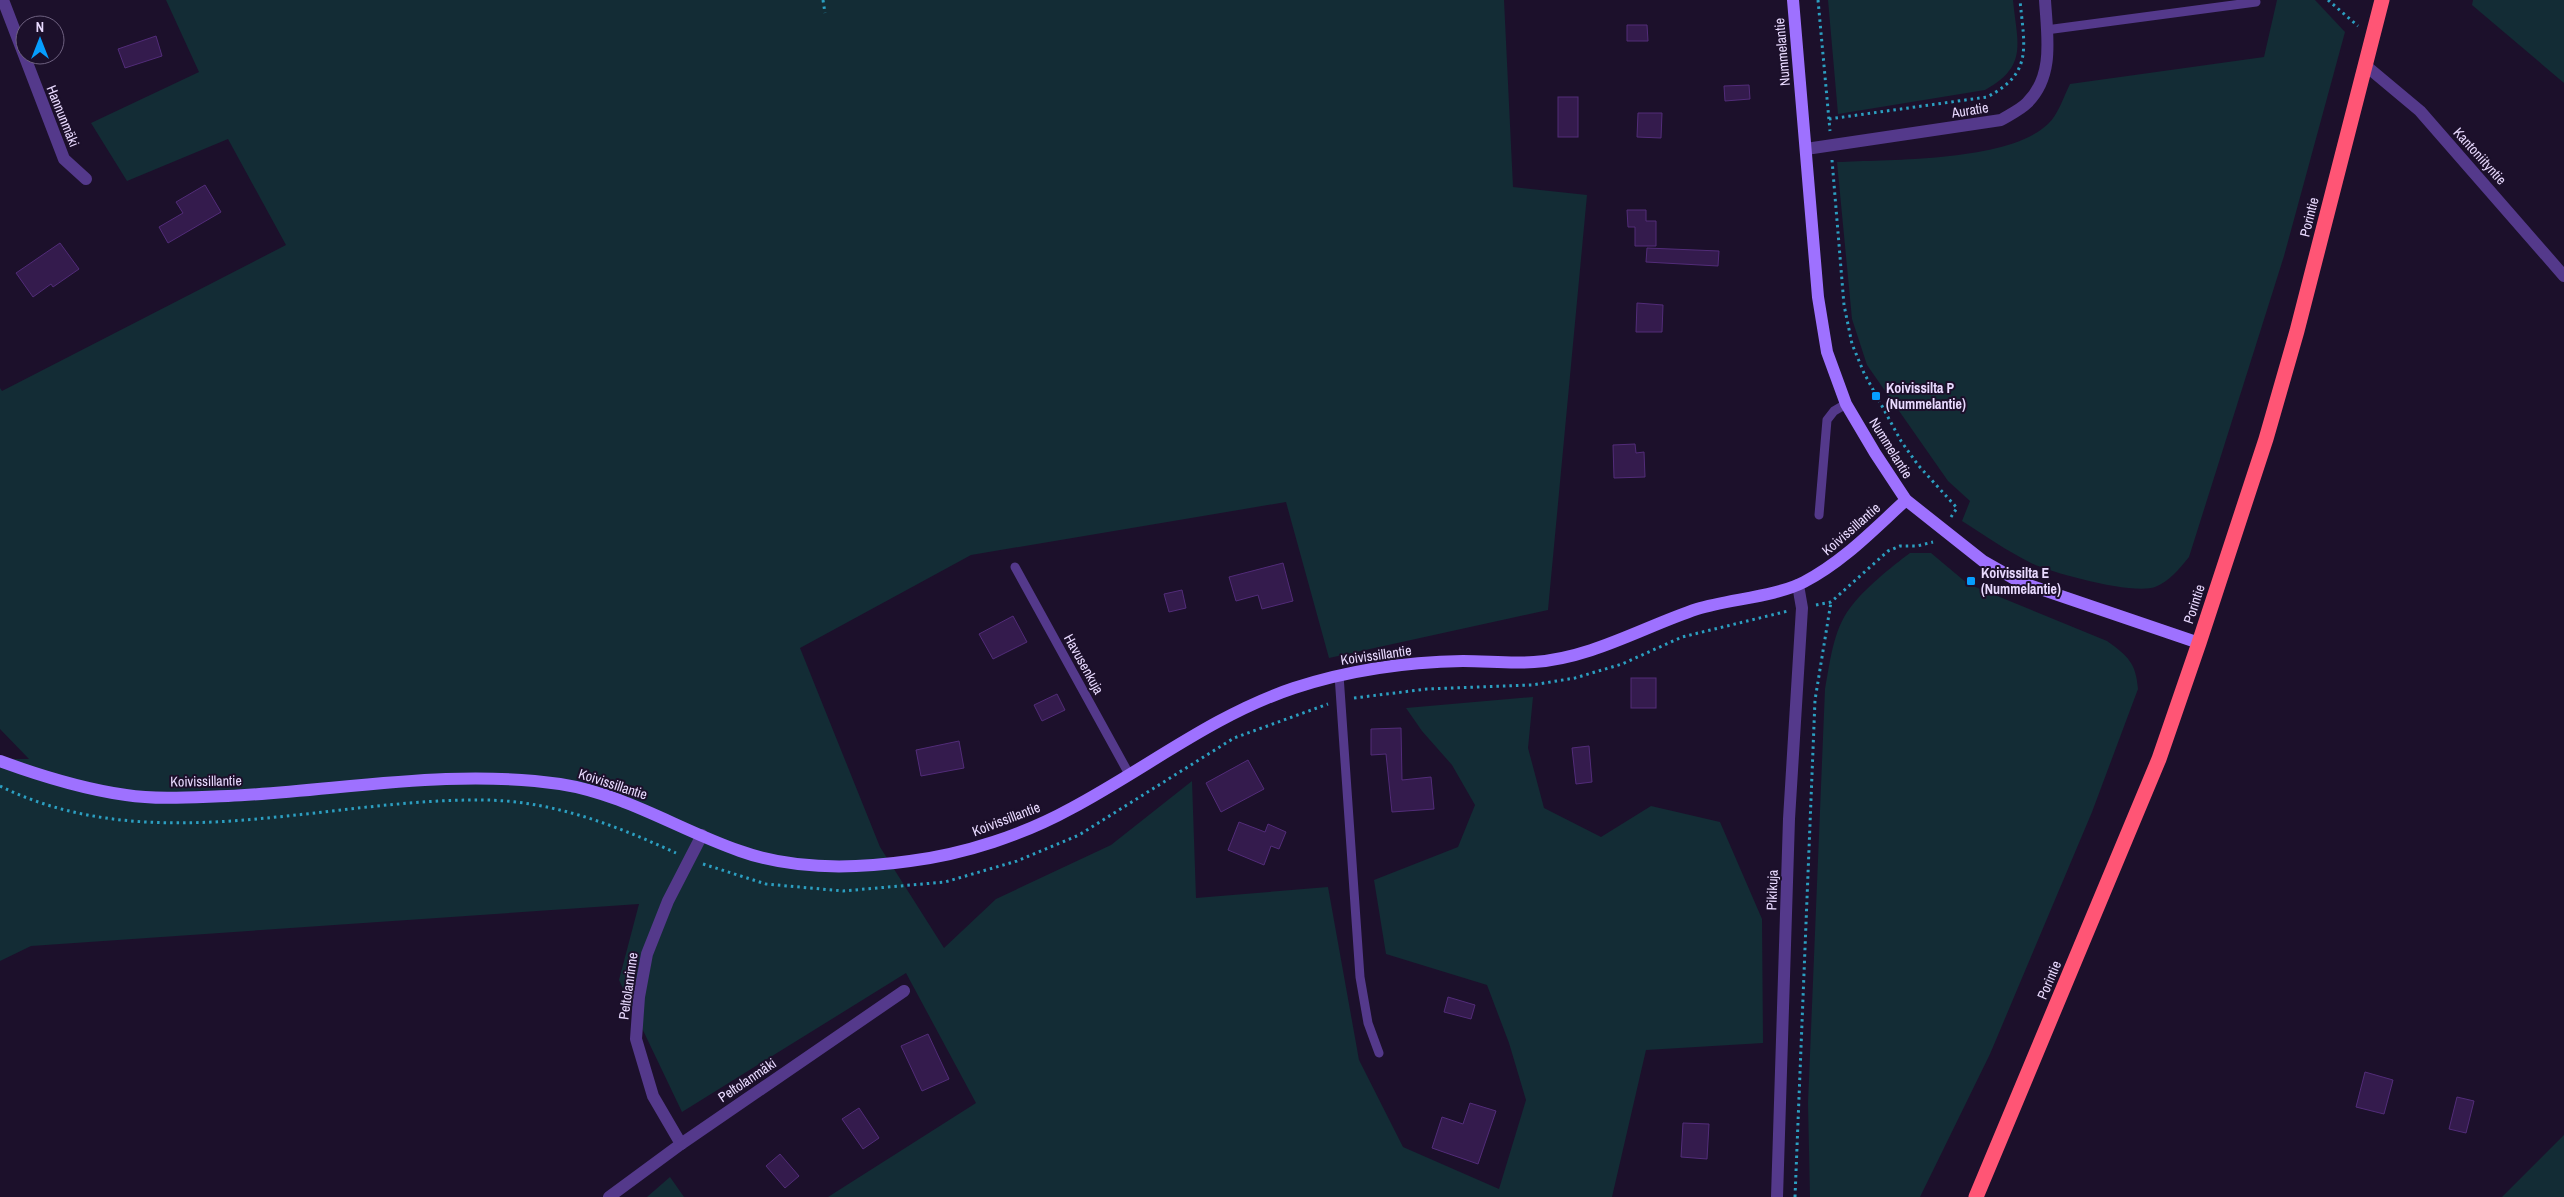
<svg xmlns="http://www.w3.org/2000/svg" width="2564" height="1197" font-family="'Archivo Narrow',sans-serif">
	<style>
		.green { fill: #132c35 }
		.building { fill: #341b4d; stroke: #522c79 }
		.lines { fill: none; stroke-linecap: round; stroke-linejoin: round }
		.path { stroke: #2c9fc1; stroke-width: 3; stroke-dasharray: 2.5 4; stroke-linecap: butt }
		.lane { stroke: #54398b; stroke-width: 9 }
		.street { stroke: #54398b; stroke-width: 12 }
		.secondary { stroke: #9e71ff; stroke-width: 12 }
		.highway { stroke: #ff5575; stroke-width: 15 }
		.poi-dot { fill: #069eff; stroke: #1c102b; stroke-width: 2 }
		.labels { text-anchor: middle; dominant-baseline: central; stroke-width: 4; stroke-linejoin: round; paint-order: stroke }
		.street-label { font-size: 14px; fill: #e9daff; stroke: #1c102b }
		.poi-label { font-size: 14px; font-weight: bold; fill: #e9daff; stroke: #1c102b; text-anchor: start }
	</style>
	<rect width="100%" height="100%" fill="#1c102b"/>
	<!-- green -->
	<g class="green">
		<polygon points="166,0 1504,0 1513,187 1587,195 1548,610 1329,658 1286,502 971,555 800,648 880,847 944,948 996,899 1111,845 1192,781 1196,898 1328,887 1359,1060 1403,1147 1499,1189 1526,1100 1509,1043 1487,985 1386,954 1374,880 1458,847 1475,805 1452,765 1422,731 1406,708 1533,697 1528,748 1544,808 1601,837 1651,806 1720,822 1762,919 1763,1043 1646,1050 1612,1197 828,1197 976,1103 906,973 682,1112 619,980 639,904 31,946 0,961 0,759 29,759 0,729 0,388 2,391 286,245 228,139 127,181 91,123 199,72"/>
		<path d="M1828 0H2013C2017 43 2029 66 1985 90L1838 114Z"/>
		<path d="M2277 0H2315L2345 32 2284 256 2189 557C2179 569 2170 581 2155 587 2133 595 2052 573 2031 563 2007 551 1984 535 1962 521L1970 501 1948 481 1867 365 1852 319 1837 162C1892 159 2008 162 2048 124 2058 115 2064 96 2070 84L2264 57Z"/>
		<polygon points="2473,0 2564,0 2564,83 2472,5"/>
		<path d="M1910 553H1931L1968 584 2107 641C2128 656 2136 663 2138 689L2092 812 1990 1054 1920 1197H1810L1808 1103 1825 689C1830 663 1833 630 1850 608 1864 589 1891 567 1910 553Z"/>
		<polygon points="2564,1135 2564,1197 2502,1197"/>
		<polygon points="670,1177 684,1197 647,1197"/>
	</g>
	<!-- building -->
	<g class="building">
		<polygon points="1627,25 1647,25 1648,41 1627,41"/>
		<polygon points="156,36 162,56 125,68 118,49"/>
		<polygon points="1749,85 1750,99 1725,101 1724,86"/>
		<rect x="1558" y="97" width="20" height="40"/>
		<polygon points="1638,113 1662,113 1661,138 1637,137"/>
		<polygon points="205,185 221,212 168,243 159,227 183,213 176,202"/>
		<polygon points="1627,210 1646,210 1646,221 1656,221 1656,246 1635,246 1635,227 1628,227"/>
		<polygon points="60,243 79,269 53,287 51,284 33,297 16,273"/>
		<polygon points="1647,248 1719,251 1718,266 1646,262"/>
		<polygon points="1637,303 1663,305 1662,332 1636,332"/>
		<polygon points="1635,444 1636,453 1644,452 1645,477 1614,478 1613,445"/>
		<polygon points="1283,563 1293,601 1262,609 1258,595 1236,601 1229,577"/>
		<polygon points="1182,590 1186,608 1169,612 1164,594"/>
		<polygon points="1013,616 1027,642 993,659 979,634"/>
		<rect x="1631" y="678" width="25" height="30"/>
		<polygon points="1057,694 1065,710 1042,721 1034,705"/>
		<polygon points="1401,728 1402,780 1431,777 1434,809 1392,812 1386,754 1371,755 1371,729"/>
		<polygon points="959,741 964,768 921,776 916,750"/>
		<polygon points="1589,746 1592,782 1576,784 1572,748"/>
		<polygon points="1248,760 1264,789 1221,812 1206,783"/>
		<polygon points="1239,822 1265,832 1268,824 1286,832 1279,849 1271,846 1264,865 1228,850"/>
		<polygon points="1448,997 1475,1005 1471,1019 1444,1012"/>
		<polygon points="928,1034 949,1079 922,1091 901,1046"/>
		<polygon points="2365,1072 2393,1080 2384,1114 2356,1107"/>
		<polygon points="2457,1097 2474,1101 2466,1133 2449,1129"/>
		<polygon points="1470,1103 1496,1111 1478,1164 1432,1148 1442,1117 1463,1124"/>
		<polygon points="859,1108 879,1138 863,1149 842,1119"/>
		<polygon points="1683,1123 1709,1124 1707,1159 1681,1157"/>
		<polygon points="780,1154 799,1176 785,1188 766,1166"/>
	</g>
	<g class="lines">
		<!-- path -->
		<g class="path">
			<polyline points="823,0 825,13"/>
			<polyline points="1818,0 1830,131"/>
			<polyline points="2328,0 2358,26"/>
			<path d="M1829 119 1987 97C2034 73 2024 46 2020 0"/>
			<polyline points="1832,160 1844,305 1852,344 1864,373 1901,441 1918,465 1957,508 1951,517"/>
			<polyline points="1816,605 1831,602 1888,551 1900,546 1917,546 1933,542"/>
			<polyline points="1354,698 1427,689 1532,685 1575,678 1622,664 1682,637 1788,611"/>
			<path d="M0 786C152 861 325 798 485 800 553 801 615 825 676 853"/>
			<polyline points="703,864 766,884 843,891 945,882 1017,861 1079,835 1234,738 1328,704"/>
			<polyline points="1795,1197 1815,700 1831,602"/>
		</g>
		<!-- lane -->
		<g class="lane">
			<polyline points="2046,30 2256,2"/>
			<polyline points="1819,515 1827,420 1834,411 1846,404"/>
			<polyline points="1015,567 1129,774"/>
			<polyline points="1339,675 1360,977 1368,1023 1379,1053"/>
		</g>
		<!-- street -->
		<g class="street">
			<polyline points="3,0 64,159 86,179"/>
			<polyline points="2365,65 2420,111 2564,276"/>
			<path d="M1806 149 2001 120C2009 115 2020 110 2027 103 2055 76 2047 35 2045 0"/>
			<polyline points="681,1144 653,1096 636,1039 639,997 647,954 668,901 702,835"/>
			<polyline points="609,1197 681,1144 904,991"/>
			<polyline points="1777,1197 1789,819 1802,608 1798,585"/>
		</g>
		<!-- secondary -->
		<g class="secondary">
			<polyline points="1793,0 1818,297 1827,352 1846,404 1875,453 1906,500 1983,561 2020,582 2199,643"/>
			<path d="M0 761C41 776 83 789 126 795 159 800 195 797 228 796 338 791 449 768 560 784 625 794 679 830 740 851 793 870 854 869 910 861 965 854 1023 835 1072 808 1147 768 1213 715 1294 688 1349 670 1406 662 1463 661 1487 661 1511 664 1534 662 1592 658 1643 627 1697 609 1729 599 1775 597 1804 582 1844 561 1874 529 1906 500"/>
		</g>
		<!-- highway -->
		<polyline class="highway" points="1976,1197 2159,759 2199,643 2266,439 2297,331 2382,0"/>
	</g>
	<!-- markers -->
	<g class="poi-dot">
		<rect x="1871" y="391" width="10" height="10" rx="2.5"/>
		<rect x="1966" y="576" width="10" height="10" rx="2.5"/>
	</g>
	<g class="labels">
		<!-- street labels -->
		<g class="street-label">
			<text transform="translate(1782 52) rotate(-95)">Nummelantie</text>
			<text transform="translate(1970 110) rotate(-9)">Auratie</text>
			<text transform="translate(63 116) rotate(68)">Hannunmäki</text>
			<text transform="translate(2480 156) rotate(48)">Kantoniityntie</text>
			<text transform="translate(2309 217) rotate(-76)">Porintie</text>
			<text transform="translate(1891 448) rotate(58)">Nummelantie</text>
			<text transform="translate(1851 529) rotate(-41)">Koivissillantie</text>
			<text transform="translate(2194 604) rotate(-72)">Porintie</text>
			<text transform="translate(1376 655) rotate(-8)">Koivissillantie</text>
			<text transform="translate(1084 664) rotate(61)">Havusenkuja</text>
			<text transform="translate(206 781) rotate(-1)">Koivissillantie</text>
			<text transform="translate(613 784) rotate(18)">Koivissillantie</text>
			<text transform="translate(1006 819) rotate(-21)">Koivissillantie</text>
			<text transform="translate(1772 890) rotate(-88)">Pikikuja</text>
			<text transform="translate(2049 980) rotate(-67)">Porintie</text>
			<text transform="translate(628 986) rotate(-82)">Peltolanrinne</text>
			<text transform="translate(747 1080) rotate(-34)">Peltolanmäki</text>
		</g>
		<!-- poi labels -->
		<g class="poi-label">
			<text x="1886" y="388">Koivissilta P<tspan x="1886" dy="16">(Nummelantie)</tspan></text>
			<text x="1981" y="573">Koivissilta E<tspan x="1981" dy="16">(Nummelantie)</tspan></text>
		</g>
	</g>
	<!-- north arrow -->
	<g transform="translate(40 40)"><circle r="24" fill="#1c102b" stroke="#6e6180"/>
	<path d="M0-4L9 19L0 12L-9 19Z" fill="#069eff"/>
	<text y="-8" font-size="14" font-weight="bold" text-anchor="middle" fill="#e9daff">N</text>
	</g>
</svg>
